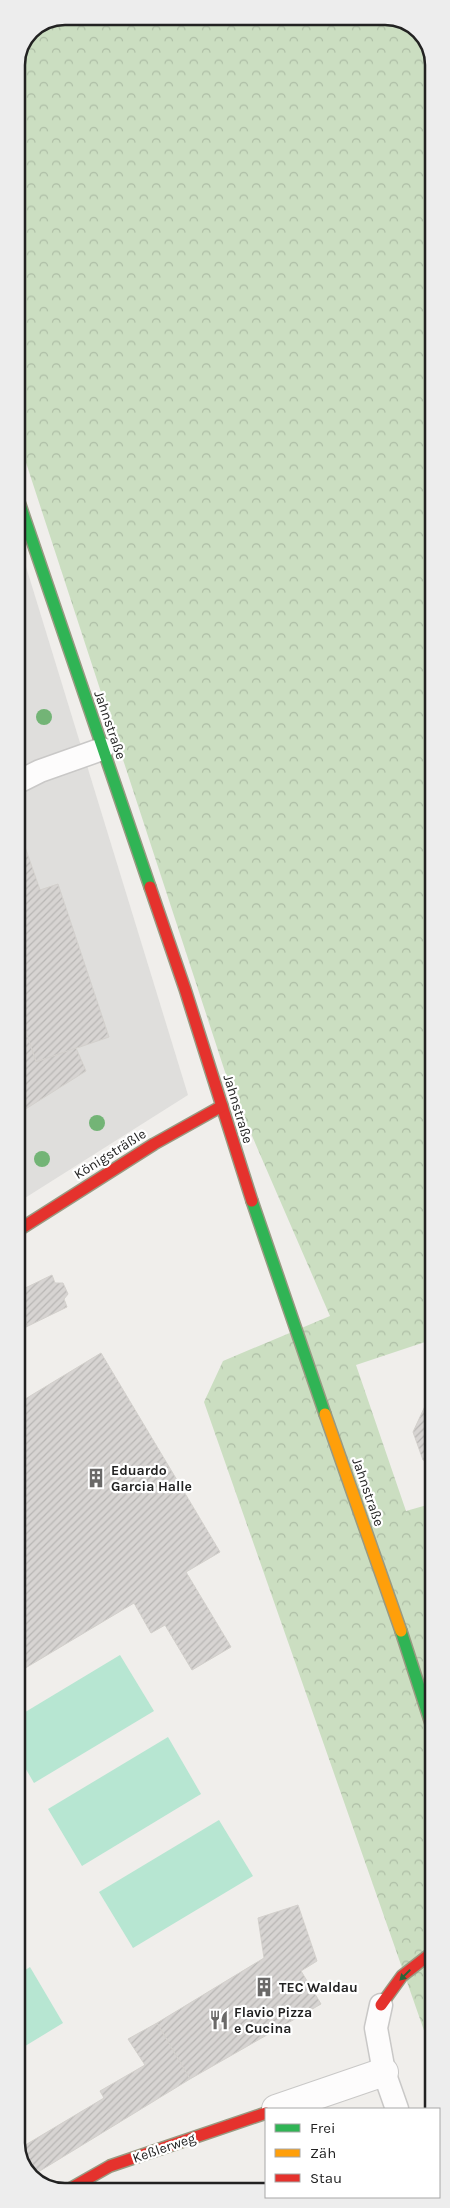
<svg xmlns="http://www.w3.org/2000/svg" width="450" height="2208" font-family="Karla,sans-serif">
	<style>
		.residential { fill: #dfdedc }
		.forest { fill: url(#forest-crowns) }
		.pitch { fill: #b7e6d2 }
		.building { fill: url(#building-hatch); stroke: #d3d0cc }
		.lines { fill: none; stroke-linecap: round; stroke-linejoin: round }
		.lane-casing { stroke: #c9c8c7; stroke-width: 25 }
		.street-casing { stroke: #c9c8c7; stroke-width: 30 }
		.fast-casing { stroke: #999a82; stroke-width: 14 }
		.slow-casing { stroke: #999a82; stroke-width: 14 }
		.jam-casing { stroke: #999a82; stroke-width: 14 }
		.lane { stroke: #fdfcfc; stroke-width: 22 }
		.street { stroke: #fdfcfc; stroke-width: 28 }
		.fast { stroke: #30b455; stroke-width: 11 }
		.slow { stroke: #ff9f0a; stroke-width: 11 }
		.jam { stroke: #e5322d; stroke-width: 11 }
		.tree { fill: #73b476 }
		.oneway { fill: #286439 }
		.labels { text-anchor: middle; dominant-baseline: central; stroke-width: 4.5; stroke-linejoin: round; paint-order: stroke }
		.street-label { font-size: 14px; fill: #222; stroke: #fff }
		.poi-label { font-size: 14px; font-weight: bold; fill: #222; stroke: #fff; text-anchor: start }
		.rim { fill: none; stroke: #222; stroke-width: 2.5 }
	</style>
	<defs>
		<pattern id="forest-crowns" width="20" height="18" patternUnits="userSpaceOnUse" patternTransform="scale(1.25)"><rect width="20" height="18" fill="#cbdec1"/><path d="M2 6a3 3 0 1 1 6 0M12 15a3 3 0 1 1 6 0" fill="none" stroke="#aebea6"/></pattern>
		<pattern id="building-hatch" width="6" height="6" patternUnits="userSpaceOnUse" patternTransform="scale(1.25)"><rect width="6" height="6" fill="#d7d4d2"/><path d="M-1 1l2-2M0 6l6-6M5 7l2-2" fill="none" stroke="#b8b6b4"/></pattern>
	</defs>
	<rect width="100%" height="100%" fill="#f0eeeb"/>
	<!-- residential -->
	<polygon class="residential" points="16,534 188,1095 17,1203"/>
	<!-- forest -->
	<polygon class="forest" points="65,16 391,17 419,30 433,58 434,1339 356,1365 406,1511 434,1503 434,2059 204,1402 223,1361 330,1316 227,1078 16,432 16,65 31,30"/>
	<!-- pitch -->
	<g class="pitch">
		<polygon points="120,1655 154,1711 34,1783 17,1754 17,1717"/>
		<polygon points="168,1737 201,1794 82,1866 48,1809"/>
		<polygon points="219,1820 253,1876 133,1948 99,1892"/>
		<polygon points="30,1967 63,2023 17,2051 17,1975"/>
	</g>
	<!-- building -->
	<g class="building">
		<polygon points="16,821 40,890 58,884 109,1037 36,1062 16,1002"/>
		<polygon points="19,1010 36,1062 76,1048 86,1071 16,1115 16,1011"/>
		<polygon points="52,1275 55,1283 63,1283 68,1294 64,1299 67,1307 28,1326 17,1303 17,1292"/>
		<polygon points="17,1303 28,1326 17,1332"/>
		<polygon points="101,1353 220,1552 186,1572 231,1647 192,1670 165,1625 151,1633 134,1603 17,1673 17,1404"/>
		<polygon points="434,1402 434,1465 423,1460 413,1432 426,1404"/>
		<polygon points="298,1905 317,1961 301,1971 321,2004 190,2079 157,2023 264,1958 258,1918"/>
		<polygon points="157,2023 190,2079 30,2177 17,2150 104,2098 100,2091 145,2065 128,2039"/>
	</g>
	<g class="lines">
		<defs>
			<g id="lane">
				<polyline points="16,783 40,771 102,749"/>
				<polyline points="381,2005 376,2028 384,2072 397,2109"/>
			</g>
			<polyline id="street" points="276,2109 384,2072"/>
			<g id="fast">
				<polyline points="16,493 150,887"/>
				<polyline points="252,1201 325,1414"/>
				<polyline points="401,1631 434,1733"/>
			</g>
			<polyline id="slow" points="325,1414 401,1631"/>
			<g id="jam">
				<polyline points="150,887 185,989 252,1201"/>
				<polyline points="17,1231 154,1144 222,1106"/>
				<polyline points="381,2005 402,1976 434,1951"/>
				<polyline points="66,2191 110,2166 266,2113"/>
			</g>
		</defs>
		<!-- lane casing -->
		<use href="#lane" class="lane-casing"/>
		<!-- street casing -->
		<use href="#street" class="street-casing"/>
		<!-- fast casing -->
		<use href="#fast" class="fast-casing"/>
		<!-- slow casing -->
		<use href="#slow" class="slow-casing"/>
		<!-- jam casing -->
		<use href="#jam" class="jam-casing"/>
		<!-- lane -->
		<use href="#lane" class="lane"/>
		<!-- street -->
		<use href="#street" class="street"/>
		<!-- fast -->
		<use href="#fast" class="fast"/>
		<!-- slow -->
		<use href="#slow" class="slow"/>
		<!-- jam -->
		<use href="#jam" class="jam"/>
	</g>
	<!-- trees -->
	<g class="tree">
		<circle cx="44" cy="717" r="8"/>
		<circle cx="97" cy="1123" r="8"/>
		<circle cx="42" cy="1159" r="8"/>
	</g>
	<!-- one-way arrows -->
	<defs><path id="oneway-solid" d="M-6-.8H1V-3.2L6.5 0L1 3.2V.8H-6Z" transform="scale(1.25)"/></defs>
	<use class="oneway" href="#oneway-solid" transform="translate(405 1975) rotate(135)"/>
	<!-- icons -->
	<defs>
		<symbol id="building-bare" viewBox="-9 -9 18 18"><path d="M-4-6H4V6H1V3H-1V6H-4ZM-2.5-4.3h1.7v1.8h-1.7ZM.8-4.3h1.7v1.8H.8ZM-2.5-1h1.7V.8h-1.7ZM.8-1h1.7V.8H.8Z" fill="#6a6968" stroke="#fff" stroke-width="2.5" paint-order="stroke"/></symbol>
		<symbol id="restaurant-bare" viewBox="-9 -9 18 18"><path d="M-5-6h1v4h1v-4h1v4h1v-4h1v5L-1.5 .5V6h-2V.5L-5-1ZM5-6V6H3V1.5H1.5Q1.5-4 5-6Z" fill="#6a6968" stroke="#fff" stroke-width="2.5" paint-order="stroke"/></symbol>
	</defs>
	<g fill-rule="evenodd">
		<use href="#building-bare" x="82" y="1464" width="28" height="28"/>
		<use href="#building-bare" x="250" y="1973" width="28" height="28"/>
		<use href="#restaurant-bare" x="205" y="2006" width="28" height="28"/>
	</g>
	<g class="labels">
		<!-- street labels -->
		<g class="street-label">
			<text transform="translate(110 725) rotate(71)">Jahnstraße</text>
			<text transform="translate(238 1109) rotate(73)">Jahnstraße</text>
			<text transform="translate(110 1154) rotate(-32)">Königsträßle</text>
			<text transform="translate(368 1492) rotate(71)">Jahnstraße</text>
			<text transform="translate(164 2148) rotate(-19)">Keßlerweg</text>
		</g>
		<!-- poi labels -->
		<g class="poi-label">
			<text x="111" y="1470">Eduardo<tspan x="111" dy="16">Garcia Halle</tspan></text>
			<text x="279" y="1987">TEC Waldau</text>
			<text x="234" y="2012">Flavio Pizza<tspan x="234" dy="16">e Cucina</tspan></text>
		</g>
	</g>
	<!-- crop -->
	<path d="M0 0H450V2208H0ZM65 25H385A40 40 0 0 1 425 65V2143A40 40 0 0 1 385 2183H65A40 40 0 0 1 25 2143V65A40 40 0 0 1 65 25Z" fill="#ededed" fill-rule="evenodd"/>
	<path class="rim" d="M65 25H385A40 40 0 0 1 425 65V2143A40 40 0 0 1 385 2183H65A40 40 0 0 1 25 2143V65A40 40 0 0 1 65 25Z"/>
	<!-- legend -->
	<rect x="265" y="2108" width="175" height="90" fill="#ffffff" stroke="#a7a7a7"/>
	<rect x="275" y="2124" width="25" height="8" fill="#30b455" stroke="#a7a7a7"/>
	<text x="310" y="2133" font-size="15" fill="#222222">Frei</text>
	<rect x="275" y="2149" width="25" height="8" fill="#ff9f0a" stroke="#a7a7a7"/>
	<text x="310" y="2158" font-size="15" fill="#222222">Zäh</text>
	<rect x="275" y="2174" width="25" height="8" fill="#e5322d" stroke="#a7a7a7"/>
	<text x="310" y="2183" font-size="15" fill="#222222">Stau</text>
</svg>
